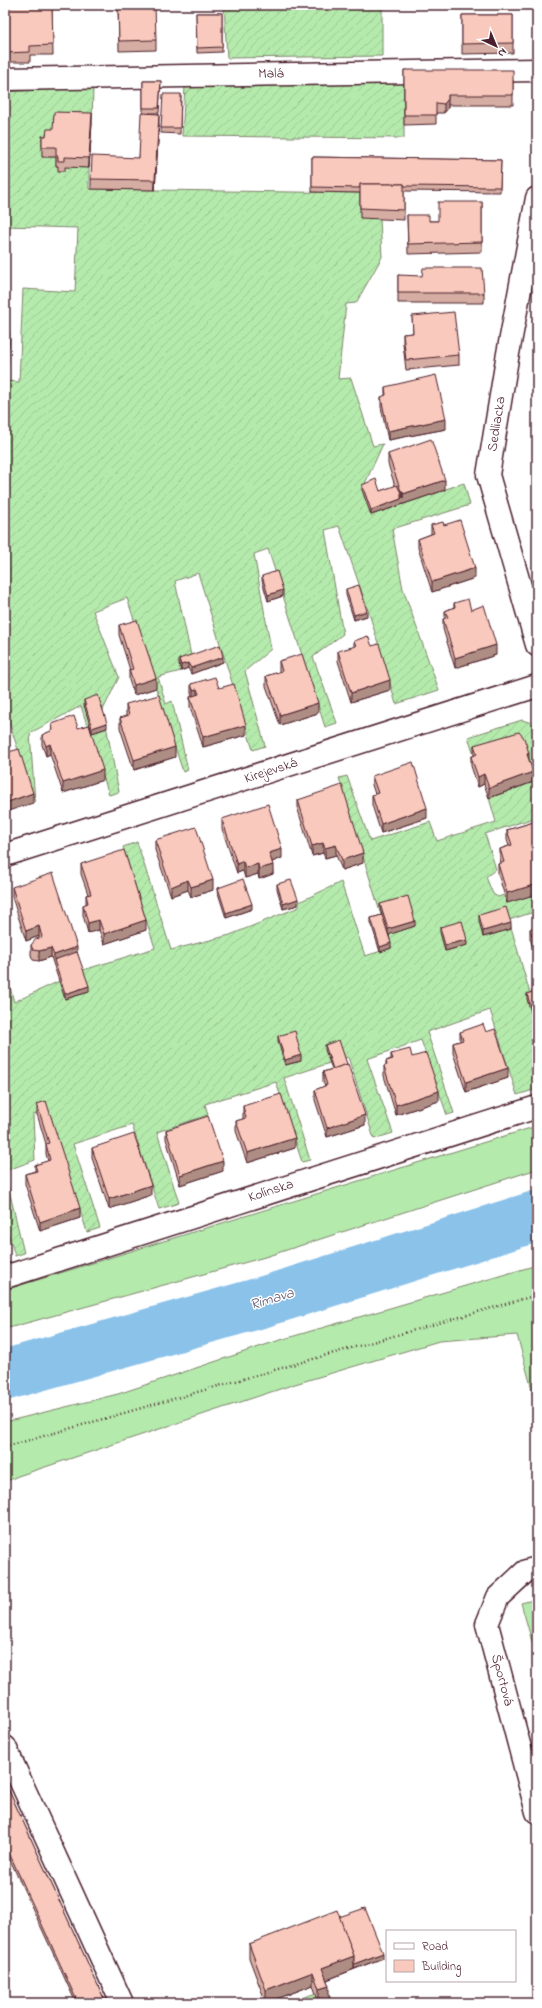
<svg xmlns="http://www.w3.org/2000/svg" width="542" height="2008" font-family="'Indie Flower',sans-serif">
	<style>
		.grass { fill: #b4eaac; stroke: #7f846c }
		.garden { fill: url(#garden-furrows); stroke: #7f846c }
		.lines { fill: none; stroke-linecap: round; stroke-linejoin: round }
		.river { stroke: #8bc2ea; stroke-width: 51 }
		.minor-casing { stroke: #4a1f2b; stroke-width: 25 }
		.path { stroke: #4a1f2b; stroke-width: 2.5; stroke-dasharray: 1 3; stroke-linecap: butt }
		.minor { stroke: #fff; stroke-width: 22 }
		.wall { fill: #d5ada2; stroke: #4a1f2b }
		.shaded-wall { fill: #ae8d84; stroke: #4a1f2b }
		.building { fill: #f8c9bc; stroke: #4a1f2b }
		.labels { text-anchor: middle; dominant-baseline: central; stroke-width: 3; stroke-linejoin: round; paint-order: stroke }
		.street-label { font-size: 14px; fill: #4a1f2b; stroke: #fff }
		.water-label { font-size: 15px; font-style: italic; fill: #61586e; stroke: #fff }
	</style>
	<defs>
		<pattern id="garden-furrows" width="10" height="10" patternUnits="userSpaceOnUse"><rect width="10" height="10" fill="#b4eaac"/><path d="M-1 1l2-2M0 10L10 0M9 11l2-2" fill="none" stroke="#9cc894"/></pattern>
	</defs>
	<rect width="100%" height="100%" fill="#fff"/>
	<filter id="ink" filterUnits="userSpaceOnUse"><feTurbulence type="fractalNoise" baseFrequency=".025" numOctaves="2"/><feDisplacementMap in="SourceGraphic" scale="8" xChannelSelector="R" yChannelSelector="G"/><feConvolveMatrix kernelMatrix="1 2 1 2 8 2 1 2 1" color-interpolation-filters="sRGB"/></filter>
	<g filter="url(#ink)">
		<!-- grass -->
		<g class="grass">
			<polygon points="537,1126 537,1169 265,1257 5,1329 5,1290"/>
			<polygon points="537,1265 537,1408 517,1335 439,1341 295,1384 18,1476 5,1482 5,1422 118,1394 277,1341"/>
			<polygon points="537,1599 537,1659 521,1603"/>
			<polygon points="327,1989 333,2003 288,2003 316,1993 319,2003 328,2000"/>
		</g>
		<!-- garden -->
		<g class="garden">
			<polygon points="224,5 382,5 382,56 227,58"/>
			<polygon points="404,80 404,138 182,136 185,86"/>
			<polygon points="93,87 92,123 53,139 42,157 56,157 56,166 89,168 89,189 360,193 380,219 382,257 356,303 346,304 338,379 351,378 373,446 383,444 362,490 385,509 464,483 470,505 392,529 403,589 439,690 396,704 370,616 339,526 325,530 343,634 313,657 337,723 325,727 268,549 254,554 271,649 245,671 265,746 253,750 198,573 175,581 192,660 179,664 181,671 158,677 166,704 172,701 188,770 183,772 127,598 93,611 119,677 103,710 119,792 109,795 81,706 30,733 35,802 9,722 5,723 5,381 19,382 23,289 75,292 78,228 5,226 5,92"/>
			<polygon points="522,720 535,724 537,731 537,817 485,834 496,869 486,877 493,894 498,897 504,895 507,903 537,894 537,911 509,920 531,997 527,999 537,1030 537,1089 517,1095 490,1010 427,1032 454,1113 447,1115 421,1040 367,1059 393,1133 374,1139 348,1057 284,1078 310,1160 302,1162 276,1082 205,1104 208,1115 157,1132 179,1203 159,1209 132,1125 73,1144 100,1228 87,1232 48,1110 33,1115 35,1160 5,1171 5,989 10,987 14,1002 83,970 155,948 123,847 137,842 171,950 230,935 299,907 299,902 341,882 365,956 391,948 339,778 347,776 370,841 430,822 437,841 496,822 489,798 533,782 474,754 468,737"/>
			<polygon points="5,1173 24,1253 15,1256 5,1223"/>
		</g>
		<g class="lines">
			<!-- river -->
			<polyline class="river" points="5,1375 263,1302 537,1216"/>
			<defs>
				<g id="minor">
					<polyline points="5,79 537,70"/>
					<polyline points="537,198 507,359 488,475 537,645"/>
					<polyline points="5,855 537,686"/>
					<polyline points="5,1277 537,1107"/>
					<polyline points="537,1568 526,1571 498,1597 487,1624 537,1812"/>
					<polyline points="5,1747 122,2003"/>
				</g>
			</defs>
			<!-- minor casing -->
			<use href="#minor" class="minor-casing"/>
			<!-- path -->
			<polyline class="path" points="5,1447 537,1295"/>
			<!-- minor -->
			<use href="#minor" class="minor"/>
		</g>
		<!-- wall -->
		<g class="wall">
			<polygon points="5,5 52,5 53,55 30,55 30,62 5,62"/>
			<polygon points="118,5 156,40 156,50 119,51"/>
			<polygon points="196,13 222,13 222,52 197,53"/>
			<polygon points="462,15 513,15 513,53 462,54"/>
			<polygon points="404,70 513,80 513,105 448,105 448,109 444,113 436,113 436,124 404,125"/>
			<polygon points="143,81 161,81 159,113 149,113 159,124 155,190 91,189 91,179 139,158 143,113"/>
			<polygon points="181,94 180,134 161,133 161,128"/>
			<polygon points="92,123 89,168 65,167 65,171 58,171 58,166 56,166 56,157 42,157 42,136 46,136"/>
			<polygon points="312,157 501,160 500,192 404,191 404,220 360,218 360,193 312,192"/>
			<polygon points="482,202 482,252 408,254 407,215 429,221 438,221"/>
			<polygon points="398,275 484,293 484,303 398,303"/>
			<polygon points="412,316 459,355 459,365 406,370 403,344 403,334 413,333"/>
			<polygon points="5,331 9,341 7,377 5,377"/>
			<polygon points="537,331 537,370 536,370"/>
			<polygon points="385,387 446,429 388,440 381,407 381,397 385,396"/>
			<polygon points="388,454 445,490 371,515 362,490 362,485 380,491 395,486 388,464"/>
			<polygon points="431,525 444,525 475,578 432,592 418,548 418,539 431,534"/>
			<polygon points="262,576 283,596 268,601 262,581"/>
			<polygon points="346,589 367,616 354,620 346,595"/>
			<polygon points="454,603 471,610 496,655 455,668 443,629 443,619 445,619 445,611 454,607"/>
			<polygon points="119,625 156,688 134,695 129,680 129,670 130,670 119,635"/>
			<polygon points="354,641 372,646 390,690 351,702 338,661 338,651 354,647"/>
			<polygon points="179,659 223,662 191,674 188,668 181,671 179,664"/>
			<polygon points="279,661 318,713 280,725 266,686 266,676 279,672"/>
			<polygon points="191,684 219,688 246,735 203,747 190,707 190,697 192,696 191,694"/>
			<polygon points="84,700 107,728 92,733 84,705"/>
			<polygon points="126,704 175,757 134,770 120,728 120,718 126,716"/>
			<polygon points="52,724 78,728 103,780 63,793 50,754 46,756 42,745 42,735 52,731"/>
			<polygon points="474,745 529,760 533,782 489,798 484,784 478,787 471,766 471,757 474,755"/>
			<polygon points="372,776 427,818 381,833 372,805 372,795 375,794 372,785"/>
			<polygon points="298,800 363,863 342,870 336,855 325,858 323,853 312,856 298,810"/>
			<polygon points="222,819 282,858 272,862 273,874 259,879 258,874 245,878 243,871 237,873 222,829"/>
			<polygon points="537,821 507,903 498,874 498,864 501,863 500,859 500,849 509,846 507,840 507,830"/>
			<polygon points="155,840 213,890 191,897 188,890 171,896 155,850"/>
			<polygon points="81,864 146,930 104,944 99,930 88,933 83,915 83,905 86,904 86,895 88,894 81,874"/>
			<polygon points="277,884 298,905 283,909 277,889"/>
			<polygon points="12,887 77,952 89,992 65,999 51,957 39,961 33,960 31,955 31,945 39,938 39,936 26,941 12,897"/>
			<polygon points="218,888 252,909 226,918 218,893"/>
			<polygon points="380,904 415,926 389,934 391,948 380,952 371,923 371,918 382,915 380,909"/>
			<polygon points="479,915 511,929 483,937 479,921"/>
			<polygon points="537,926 537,962 530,938 530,929"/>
			<polygon points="440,927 467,945 445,951 440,932"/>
			<polygon points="537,990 537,1021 534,1022 527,999 527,994"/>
			<polygon points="460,1032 486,1032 508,1078 466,1092 453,1053 453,1043 460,1041"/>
			<polygon points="278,1036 301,1061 285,1065 278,1041"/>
			<polygon points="325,1045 365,1125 327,1137 315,1100 315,1090 325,1086 323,1082 323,1072 332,1069 325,1050"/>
			<polygon points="391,1054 412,1057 439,1101 396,1115 384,1076 384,1066 386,1066 386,1061 391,1059"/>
			<polygon points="37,1104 80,1218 40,1231 25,1184 25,1174 35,1171 35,1165 48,1161 46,1154 46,1144 37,1114"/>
			<polygon points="243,1106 295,1148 247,1163 236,1131 236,1121 243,1119"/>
			<polygon points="166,1130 223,1171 180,1185 166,1139"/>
			<polygon points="92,1148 151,1195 109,1209 92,1158"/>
			<polygon points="5,1782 106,2003 76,2003 5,1849"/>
			<polygon points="339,1917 383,1958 327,1980 329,1999 319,2003 313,1985 266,2003 249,1958 249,1944"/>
		</g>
		<!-- shaded-wall -->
		<g class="shaded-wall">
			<polygon points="448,95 448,109 444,113 444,104"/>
			<polygon points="92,113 92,123 89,168 89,158"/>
			<polygon points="159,114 159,124 155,190 155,180"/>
			<polygon points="9,331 9,341 7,377 7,367"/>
			<polygon points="446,419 446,429 388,440 388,431"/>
			<polygon points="445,480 445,490 371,515 371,510 401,499 401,491 403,491 403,498 403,494"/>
			<polygon points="475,568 475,578 432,592 432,582"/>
			<polygon points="283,590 283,596 268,601 268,595"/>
			<polygon points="367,611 367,616 354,620 354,615"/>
			<polygon points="496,645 496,655 455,668 455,658"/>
			<polygon points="223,657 223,662 191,674 191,668"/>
			<polygon points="188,663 188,668 181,671 181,665"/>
			<polygon points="156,678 156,688 134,695 134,685"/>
			<polygon points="390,680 390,690 351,702 351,693"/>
			<polygon points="197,689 197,698 193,700 193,690"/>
			<polygon points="318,703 318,713 280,725 280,715"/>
			<polygon points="107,723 107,728 92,733 92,728"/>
			<polygon points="246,725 246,735 203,747 203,737"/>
			<polygon points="50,744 50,754 46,756 46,746"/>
			<polygon points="175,747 175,757 134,770 134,760"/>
			<polygon points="529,753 529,763 527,754"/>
			<polygon points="103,770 103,780 63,793 63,783"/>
			<polygon points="533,772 533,782 489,798 489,788"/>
			<polygon points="484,774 484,784 478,787 478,777"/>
			<polygon points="33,793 33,803 5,812 5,803"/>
			<polygon points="427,808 427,818 381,833 381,824"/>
			<polygon points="323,843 323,853 312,856 312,846"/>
			<polygon points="336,845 336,855 325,858 325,848"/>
			<polygon points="282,849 282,858 269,863 269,853"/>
			<polygon points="363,853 363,863 342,870 342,860"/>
			<polygon points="243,861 243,871 237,873 237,864"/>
			<polygon points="258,864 258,874 245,878 245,868"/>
			<polygon points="273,865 273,874 259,879 259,869"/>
			<polygon points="188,880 188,890 171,896 171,887"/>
			<polygon points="213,880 213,890 191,897 191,887"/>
			<polygon points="537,884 537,894 507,903 507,893"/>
			<polygon points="298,899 298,905 283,909 283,904"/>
			<polygon points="252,904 252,909 226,918 226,913"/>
			<polygon points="99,920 99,930 88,933 88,923"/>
			<polygon points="146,920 146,930 104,944 104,934"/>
			<polygon points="415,921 415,926 388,935 388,929"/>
			<polygon points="511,923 511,929 483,937 483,931"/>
			<polygon points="39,926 39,936 26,941 26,931"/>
			<polygon points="467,940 467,945 445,951 445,945"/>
			<polygon points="391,943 391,948 380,952 380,947"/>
			<polygon points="77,947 77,957 54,960 54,955"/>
			<polygon points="51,948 51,957 39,961 39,951"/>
			<polygon points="8,983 8,988 5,989 5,984"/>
			<polygon points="89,986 89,992 65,999 65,994"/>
			<polygon points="537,1015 537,1021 534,1022 534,1016"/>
			<polygon points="301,1055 301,1061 285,1065 285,1060"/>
			<polygon points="508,1068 508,1078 466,1092 466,1082"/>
			<polygon points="439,1091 439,1101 396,1115 396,1105"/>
			<polygon points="365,1115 365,1125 327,1137 327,1128"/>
			<polygon points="295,1138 295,1148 247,1163 247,1153"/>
			<polygon points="223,1161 223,1171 180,1185 180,1175"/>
			<polygon points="151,1185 151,1195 109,1209 109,1199"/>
			<polygon points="80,1208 80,1218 40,1231 40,1222"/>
			<polygon points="7,1232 7,1242 5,1243 5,1233"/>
			<polygon points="383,1953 383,1958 354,1969 354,1964"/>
			<polygon points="354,1956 354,1969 322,1982 322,1968"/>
			<polygon points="313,1972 313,1985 266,2003 266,1990"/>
			<polygon points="329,1986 329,1999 319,2003 319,1989"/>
		</g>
		<!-- building -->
		<g class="building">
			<polygon points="5,5 52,5 53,45 30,46 30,52 5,53"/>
			<polygon points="118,5 155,5 156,40 119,41"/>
			<polygon points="196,13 222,13 222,47 197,48"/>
			<polygon points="462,15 513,15 513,43 462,44"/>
			<polygon points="404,70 513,70 513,95 448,95 448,99 444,104 436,103 436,115 404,115"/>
			<polygon points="143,81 161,81 159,108 143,108"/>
			<polygon points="163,94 181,94 180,128 161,128"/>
			<polygon points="54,112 92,113 89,158 65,157 65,161 58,161 58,156 56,156 56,147 42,147 42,136 46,136 47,129 53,129"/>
			<polygon points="141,113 159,114 155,180 91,179 92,156 139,158"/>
			<polygon points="312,157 501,160 500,187 404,186 404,184 360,184 360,188 312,187"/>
			<polygon points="360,184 404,184 404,210 360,208"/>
			<polygon points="438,202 482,202 482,242 408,244 407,215 429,215 429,221 438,221"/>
			<polygon points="423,268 482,268 484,293 398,293 398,275 422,276"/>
			<polygon points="454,312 459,355 406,360 403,334 413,333 412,316"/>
			<polygon points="5,331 9,331 7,367 5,367"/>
			<polygon points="537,331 537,360 536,360"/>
			<polygon points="436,375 446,419 388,431 381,397 386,395 385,387"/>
			<polygon points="431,439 445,480 403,494 403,491 401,491 388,454"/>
			<polygon points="376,479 380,491 397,485 401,493 401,499 371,510 362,485"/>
			<polygon points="460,520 475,568 432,582 418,539 434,533 431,525 443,522 444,525"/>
			<polygon points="277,571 283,590 268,595 262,576"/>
			<polygon points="359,585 367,611 354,615 346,589"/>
			<polygon points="468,599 471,610 484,605 496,645 455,658 443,619 448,617 445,611 455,607 454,603"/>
			<polygon points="137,620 156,678 134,685 129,670 133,669 119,625"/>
			<polygon points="368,636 372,646 379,644 390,680 351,693 338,651 356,646 354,641"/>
			<polygon points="220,645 223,657 191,668 188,663 181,665 179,659"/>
			<polygon points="302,654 318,703 280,715 266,676 282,671 279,661"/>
			<polygon points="215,677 219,688 234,684 246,725 203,737 190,697 199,694 197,689 193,690 191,684"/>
			<polygon points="98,695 107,723 92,728 84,700"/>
			<polygon points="159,695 175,747 134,760 120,718 129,715 126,704"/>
			<polygon points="74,716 78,728 89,725 103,770 63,783 50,744 46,746 42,735 53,730 52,724"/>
			<polygon points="519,732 524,738 529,753 527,754 533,772 489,788 484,774 478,777 471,757 477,754 474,745"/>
			<polygon points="19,749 33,793 5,803 5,753"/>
			<polygon points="413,762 427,808 381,824 372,795 378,793 372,776"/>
			<polygon points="342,785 363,853 342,860 336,845 325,848 323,843 312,846 298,800"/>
			<polygon points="268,804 282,849 269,853 273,865 259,869 258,864 245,868 243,861 237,864 222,819"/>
			<polygon points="537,821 537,884 507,893 498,864 504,862 500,849 512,845 507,830"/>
			<polygon points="196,827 213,880 191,887 188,880 171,887 155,840"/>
			<polygon points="124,850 146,920 104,934 99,920 88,923 83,905 88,903 86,895 91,894 81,864"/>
			<polygon points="53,873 77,947 54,955 51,948 39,951 33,950 31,945 36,939 42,937 39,926 26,931 12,887"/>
			<polygon points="243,879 252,904 226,913 218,888"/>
			<polygon points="291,880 298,899 283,904 277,884"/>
			<polygon points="408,896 415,921 388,929 380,904"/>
			<polygon points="506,907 511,923 483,931 479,915"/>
			<polygon points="382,915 391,943 380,947 371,918"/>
			<polygon points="462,921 467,940 445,945 440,927"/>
			<polygon points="537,926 537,952 530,929"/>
			<polygon points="77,952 89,986 65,994 54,960"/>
			<polygon points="5,975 8,983 5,984"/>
			<polygon points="537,990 537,1015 534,1016 527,994"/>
			<polygon points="483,1024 486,1032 495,1029 508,1068 466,1082 453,1043 463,1040 460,1032"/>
			<polygon points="295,1031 301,1055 285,1060 278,1036"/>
			<polygon points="339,1040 347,1064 333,1069 325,1045"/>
			<polygon points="410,1049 412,1057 426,1053 439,1091 396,1105 384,1066 387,1065 386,1061 393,1059 391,1054"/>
			<polygon points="348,1064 365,1115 327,1128 315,1090 327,1085 323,1072"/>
			<polygon points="281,1094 295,1138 247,1153 236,1121 246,1118 243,1106"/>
			<polygon points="46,1101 80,1208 40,1222 25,1174 37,1171 35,1165 50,1160 46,1144 49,1143 37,1104"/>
			<polygon points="208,1116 223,1161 180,1175 166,1130"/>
			<polygon points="134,1134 151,1185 109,1199 92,1148"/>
			<polygon points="5,1225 7,1232 5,1233"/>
			<polygon points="5,1782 106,2003 78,2003 5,1844"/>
			<polygon points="365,1908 383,1953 354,1964 354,1956 339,1917"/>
			<polygon points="337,1910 354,1956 322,1968 329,1986 319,1989 313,1972 266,1990 249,1944"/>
			<polygon points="5,1992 10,2003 5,2003"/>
		</g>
	</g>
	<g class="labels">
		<!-- street labels -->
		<g class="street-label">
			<text transform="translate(271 74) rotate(-1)">Malá</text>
			<text transform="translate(497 424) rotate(-81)">Sedliacka</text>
			<text transform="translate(271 771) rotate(-18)">Kirejevská</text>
			<text transform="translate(271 1191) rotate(-18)">Kolínska</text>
			<text transform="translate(502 1680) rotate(75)">Športová</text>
		</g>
		<!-- water labels -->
		<g class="water-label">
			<text transform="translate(272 1299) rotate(-17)">Rimava</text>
		</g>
	</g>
	<!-- margin -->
	<rect width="542" height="2008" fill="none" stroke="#fff" stroke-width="20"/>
	<rect x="10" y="10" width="522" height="1988" fill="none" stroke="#4a1f2b" stroke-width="1.5" filter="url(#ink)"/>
	<!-- legend -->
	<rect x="386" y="1930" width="130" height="52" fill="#ffffff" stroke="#b7a5aa"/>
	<rect x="394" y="1943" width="20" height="6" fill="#ffffff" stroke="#b7a5aa"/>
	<text x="422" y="1950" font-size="12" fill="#4a1f2b">Road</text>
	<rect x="394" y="1960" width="20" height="12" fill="#f8c9bc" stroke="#b7a5aa"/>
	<text x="422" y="1970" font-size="12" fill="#4a1f2b">Building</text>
	<!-- north arrow -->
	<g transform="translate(496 46) rotate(136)" stroke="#ffffff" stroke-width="3" paint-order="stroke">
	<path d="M0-3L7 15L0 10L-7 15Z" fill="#4a1f2b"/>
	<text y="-6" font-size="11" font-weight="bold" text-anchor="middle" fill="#4a1f2b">N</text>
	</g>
</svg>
